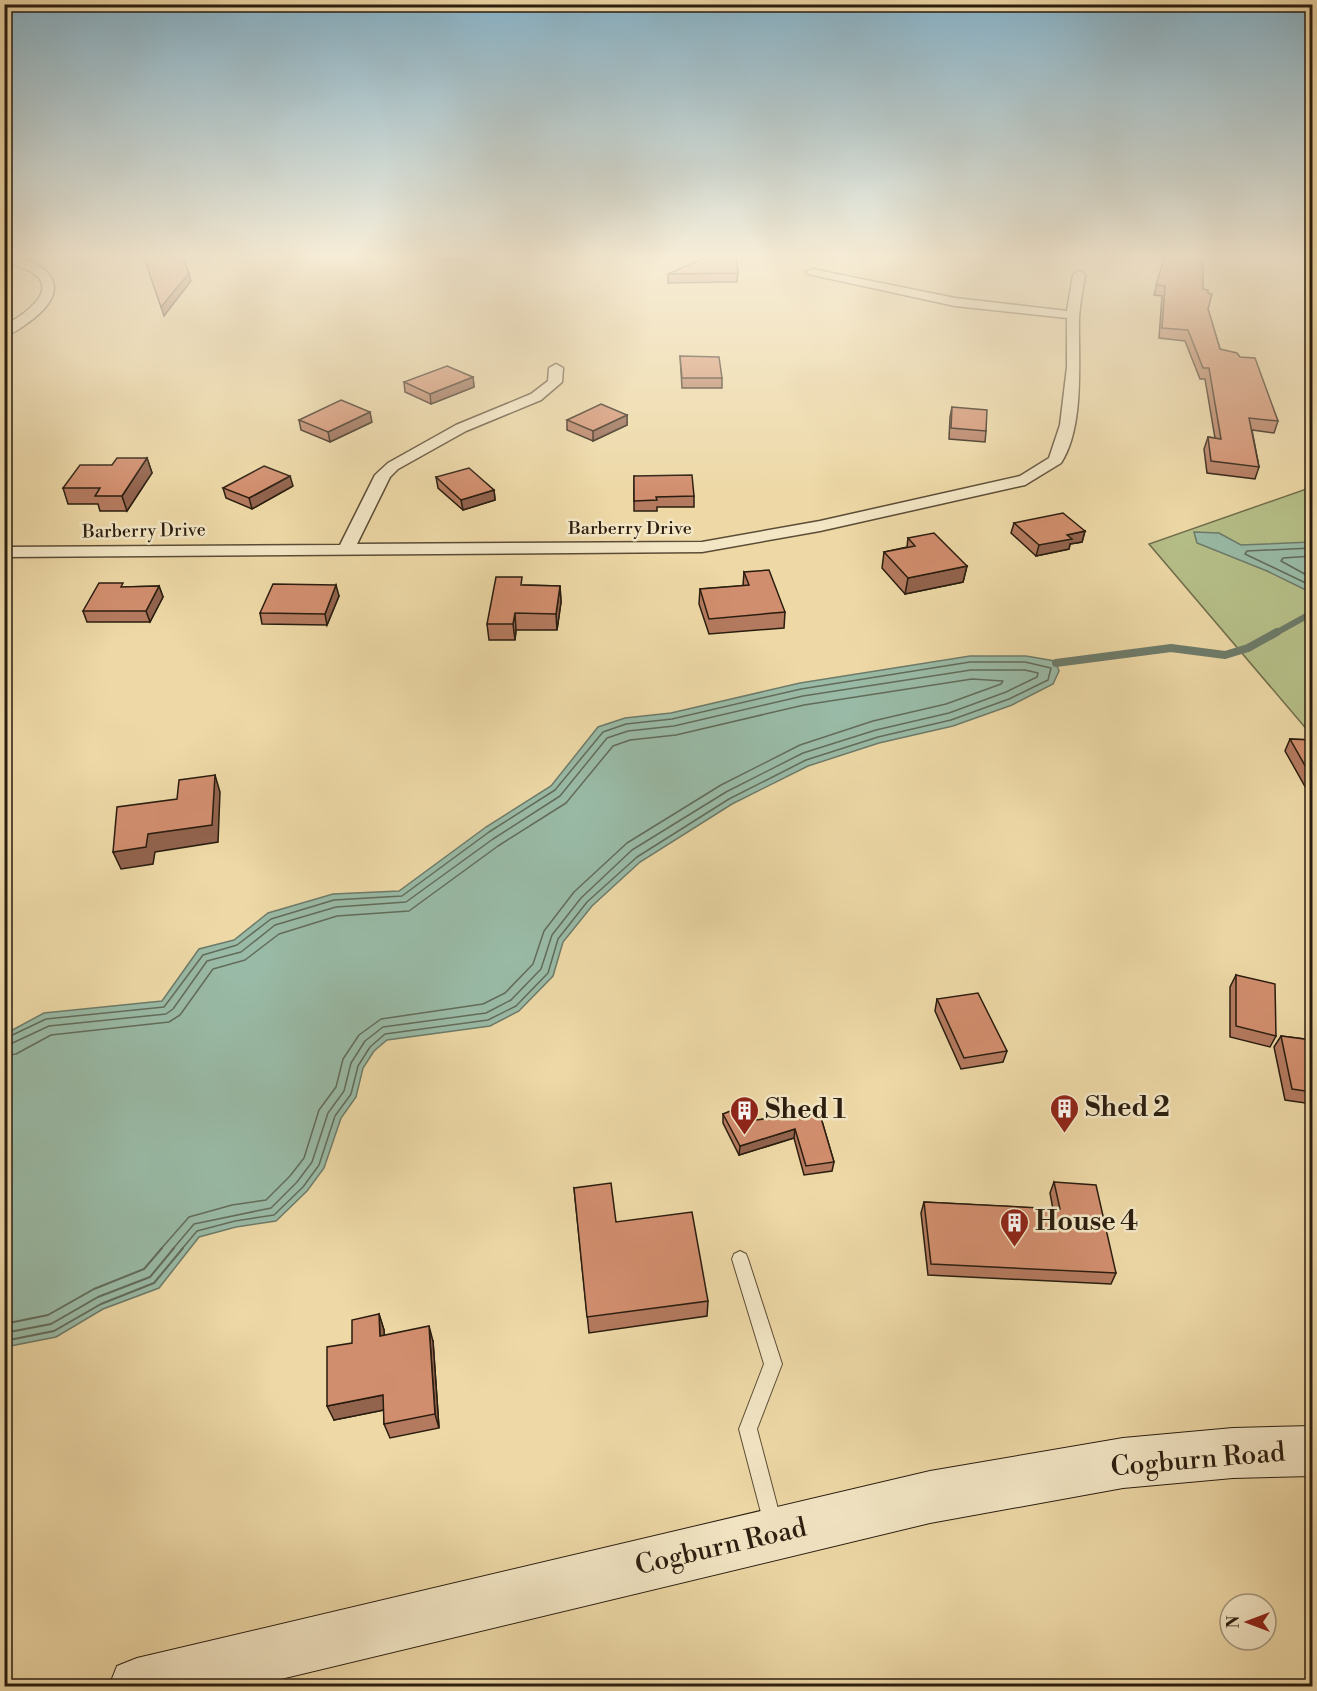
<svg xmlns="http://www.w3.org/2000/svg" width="1317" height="1691" font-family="'Libre Bodoni',serif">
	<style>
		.green { fill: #b6bf88; stroke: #706e4c; stroke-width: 1.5 }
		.water { fill: #99baa6; stroke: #6d7b6a; stroke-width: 1.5 }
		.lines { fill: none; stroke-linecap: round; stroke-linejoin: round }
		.shore-far1 { stroke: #626c5a; stroke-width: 1.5 }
		.shore { stroke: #626c5a; stroke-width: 2 }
		.stream-far1 { stroke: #6d7b6a; stroke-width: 6 }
		.stream { stroke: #6d7b6a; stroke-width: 8 }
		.lane-casing { stroke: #5b4c35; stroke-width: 2 }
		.street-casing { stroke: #5b4c35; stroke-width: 3 }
		.secondary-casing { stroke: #2a1d0f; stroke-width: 2 }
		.lane { fill: #f3e6c5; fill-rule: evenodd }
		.street { fill: #f3e6c5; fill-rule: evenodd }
		.secondary { fill: #f3e6c5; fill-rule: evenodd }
		.wall { fill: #b47a5f; stroke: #2a1d0f; stroke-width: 1.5 }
		.shaded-wall { fill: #92634d; stroke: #2a1d0f; stroke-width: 1.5 }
		.building { fill: #d18e6e; stroke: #2a1d0f; stroke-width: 1.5 }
		.labels { text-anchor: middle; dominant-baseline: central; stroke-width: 5; stroke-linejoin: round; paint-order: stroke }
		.far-street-label { font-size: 18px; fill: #2a1d0f; stroke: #f3e6c5 }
		.near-poi-label { font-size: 27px; font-weight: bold; fill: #2a1d0f; stroke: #f3e6c5; text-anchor: start }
		.near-street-label { font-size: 27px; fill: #2a1d0f; stroke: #f3e6c5 }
	</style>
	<rect width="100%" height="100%" fill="#edd8a6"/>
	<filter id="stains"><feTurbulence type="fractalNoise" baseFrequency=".00333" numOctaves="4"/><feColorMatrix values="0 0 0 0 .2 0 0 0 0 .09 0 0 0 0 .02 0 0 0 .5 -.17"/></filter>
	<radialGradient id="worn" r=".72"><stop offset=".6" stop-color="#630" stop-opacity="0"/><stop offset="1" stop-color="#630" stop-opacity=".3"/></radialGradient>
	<!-- green -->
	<polygon class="green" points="1312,487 1312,732 1309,732 1149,544"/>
	<!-- water -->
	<g class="water">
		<polygon points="1194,532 1219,533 1241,545 1312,542 1312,593 1267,571 1197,543"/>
		<polygon points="970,656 1026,656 1055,661 1059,671 1053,684 1012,705 953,726 879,743 808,766 732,804 640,862 592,906 563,942 553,976 519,1011 490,1026 387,1040 374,1051 363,1068 356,1097 341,1118 324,1168 307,1191 276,1221 236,1227 199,1237 159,1288 103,1309 56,1337 5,1347 5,1034 44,1013 162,1001 199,949 234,940 268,913 333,894 399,891 486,827 551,786 598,727 625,718 671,713 800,683"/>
	</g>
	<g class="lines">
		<!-- shore-far1 -->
		<g class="shore-far1">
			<polyline points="1312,548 1247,551 1245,554 1312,586"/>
			<polyline points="1312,556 1283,558 1281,561 1312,578"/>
			<polyline points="4,1039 46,1019 164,1007 203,955 237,945 271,919 334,900 402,896 489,832 555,790 603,732 626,724 672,719 801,689 970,662 1025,662 1051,668 1048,680 1009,699 951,720 878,737 806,760 729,799 637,857 587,902 558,939 548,973 516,1006 488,1020 385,1034 370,1047 358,1066 351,1094 335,1116 319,1165 303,1187 274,1215 235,1221 197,1231 181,1250"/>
			<polyline points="4,1047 49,1026 166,1014 173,1009 207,961 241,952 275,925 336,907 406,902 493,839 560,796 607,738 628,731 674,726 803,696 971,670 1025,670 1038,673 1037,677 1006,692 949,713 876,730 803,753 726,792 632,850 581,898 552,935 541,969 511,1000 486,1013 383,1027 365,1041 351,1063 344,1091 328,1113 312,1162 297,1182 271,1208 194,1224 172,1250"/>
			<polyline points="4,1056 16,1054 51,1035 169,1022 180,1015 213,969 245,960 279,934 337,916 409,911 498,846 566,803 613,746 630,740 676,735 804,705 972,679 1003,681 1001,684 946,704 873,721 800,745 721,785 627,843 574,892 544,931 533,964 505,993 483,1004 381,1019 359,1035 343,1059 336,1087 319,1110 304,1158 290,1176 266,1200 232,1205 189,1217 160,1250"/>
		</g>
		<!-- shore -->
		<g class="shore">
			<polyline points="4,1324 48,1315 94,1289 144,1269 162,1248"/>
			<polyline points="4,1333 51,1324 98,1297 150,1277 174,1248"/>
			<polyline points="4,1341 54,1331 101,1304 154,1283 183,1248"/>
		</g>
		<!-- stream-far1 -->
		<polyline class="stream-far1" points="1274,634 1312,613"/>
		<!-- stream -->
		<polyline class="stream" points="1056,663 1171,648 1225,655 1248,648 1277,632"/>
		<defs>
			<polygon id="lane" points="740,1251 746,1254 748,1259 782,1364 757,1429 782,1524 780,1531 773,1533 766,1531 764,1524 739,1429 764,1364 732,1259 734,1254"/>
			<g id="street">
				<path d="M4 255C46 260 76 286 33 319 25 325 15 333 4 336V326C46 302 64 276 4 262Z"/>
				<path d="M812 269 955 298 1067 311 1073 275 1079 271 1083 273 1085 275C1083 289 1080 303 1079 317 1078 359 1085 426 1061 463L1025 485 820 531 702 552 4 557V547L340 545 375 475 388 463 456 425 531 394 548 381 549 368 556 364 563 368 562 382 541 400 466 431 398 469 390 477 357 544 702 542 820 521 1020 476 1049 458 1060 425 1067 367V318L955 306 808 274 806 272Z"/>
			</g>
			<polygon id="secondary" points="1312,1426 1312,1476 1233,1478 1123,1488 930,1523 252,1686 109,1686 117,1666 137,1658 930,1471 1123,1438 1233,1428"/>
		</defs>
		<!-- lane casing -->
		<use href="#lane" class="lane-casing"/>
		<!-- street casing -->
		<use href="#street" class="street-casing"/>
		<!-- secondary casing -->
		<use href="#secondary" class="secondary-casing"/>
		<!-- lane -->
		<use href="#lane" class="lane"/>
		<!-- street -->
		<use href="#street" class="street"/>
		<!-- secondary -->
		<use href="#secondary" class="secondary"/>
	</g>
	<!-- wall -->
	<g class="wall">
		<polygon points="381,255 466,255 460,261"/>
		<polygon points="1165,255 1203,289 1208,309 1220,349 1278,421 1274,433 1252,430 1259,467 1255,479 1207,473 1204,449 1208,437 1215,438 1205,379 1200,379 1185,341 1159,338 1162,296 1154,295"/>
		<polygon points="738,273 737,282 668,283 668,274"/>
		<polygon points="1309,283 1312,283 1312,301 1305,294"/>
		<polygon points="680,356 722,378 722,388 682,388"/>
		<polygon points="473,377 474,387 431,404 405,392 404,382"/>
		<polygon points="952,407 986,431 985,442 949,439 950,417"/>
		<polygon points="627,415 627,425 593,441 567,430 567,420"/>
		<polygon points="299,420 372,422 330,442 301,430"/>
		<polygon points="147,458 152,473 127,511 100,511 98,504 68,504 63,488 112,465"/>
		<polygon points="634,476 694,496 694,507 657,507 657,511 634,511"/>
		<polygon points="436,477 494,490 495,500 463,510 438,488"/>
		<polygon points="293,486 252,509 226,498 223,488"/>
		<polygon points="1014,523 1085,531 1082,542 1070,544 1069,549 1036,556 1011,533"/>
		<polygon points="908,538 967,566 963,582 905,594 882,568 884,552 907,547"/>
		<polygon points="744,572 785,612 784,628 709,634 699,604 700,589 743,586"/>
		<polygon points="523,585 560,586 561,602 557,630 516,630 515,640 489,640 487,624"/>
		<polygon points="159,586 163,597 150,622 87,622 83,611 124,587"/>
		<polygon points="339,596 327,625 262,624 260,613"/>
		<polygon points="1290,739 1312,740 1312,790 1307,790 1285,751"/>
		<polygon points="1236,975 1276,1036 1270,1047 1230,1037 1230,987"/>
		<polygon points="937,999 1007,1051 1003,1062 961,1069 935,1011"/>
		<polygon points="1281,1036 1312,1040 1312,1104 1285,1100 1274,1047"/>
		<polygon points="819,1111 834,1162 832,1171 804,1175 794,1138 739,1155 723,1123 723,1114 757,1120"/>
		<polygon points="1054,1182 1116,1273 1111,1284 928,1275 921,1213 924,1202 1053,1209 1050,1193"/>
		<polygon points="574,1188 616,1222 708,1301 707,1316 589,1333"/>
		<polygon points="379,1314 384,1330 384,1335 433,1341 439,1428 390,1438 384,1424 384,1410 334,1420 352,1343"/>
	</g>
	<!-- shaded-wall -->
	<g class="shaded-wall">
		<polygon points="460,255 466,255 460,261"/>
		<polygon points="491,255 502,255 491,258"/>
		<polygon points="189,273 191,281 164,316 161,307"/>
		<polygon points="473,377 474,387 431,404 430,394"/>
		<polygon points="370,412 372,422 330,442 328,432"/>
		<polygon points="627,415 627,425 593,441 593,431"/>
		<polygon points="147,458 152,473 127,511 122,496"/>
		<polygon points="290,476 293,486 252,509 249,498"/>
		<polygon points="494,490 495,500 463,510 461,500"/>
		<polygon points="1085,531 1082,542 1070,544 1069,549 1036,556 1039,545 1067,535"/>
		<polygon points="967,566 963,582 905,594 908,578"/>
		<polygon points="336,585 339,596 327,625 325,614"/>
		<polygon points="159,586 163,597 150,622 146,611"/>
		<polygon points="560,586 561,602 557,630 556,614"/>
		<polygon points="515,613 516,630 515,640 513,624"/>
		<polygon points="215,775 220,792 218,842 155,852 153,864 121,869 113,852"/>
		<polygon points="795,1129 794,1138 739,1155 740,1146"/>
		<polygon points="379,1314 384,1330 385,1351 380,1336"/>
		<polygon points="429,1326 433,1341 439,1428 435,1414"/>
		<polygon points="383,1395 389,1409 334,1420 327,1406"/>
	</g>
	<!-- building -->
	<g class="building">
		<polygon points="143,255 173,255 184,261 189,273 161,307"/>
		<polygon points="711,255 736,255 738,273 668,274"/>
		<polygon points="1165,255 1187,255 1203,263 1203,289 1208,290 1208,293 1212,294 1208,309 1220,349 1237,353 1240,357 1255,358 1278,421 1249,418 1259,467 1211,461 1208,437 1221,439 1209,368 1203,368 1188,330 1162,328 1165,286 1156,285"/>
		<polygon points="680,356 719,357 722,378 682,378"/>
		<polygon points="447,366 473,377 430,394 404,382"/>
		<polygon points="341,400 370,412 328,432 299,420"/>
		<polygon points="601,404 627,415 593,431 567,420"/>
		<polygon points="952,407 987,410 986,431 951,428"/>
		<polygon points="117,458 147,458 122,496 95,496 100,488 63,488 80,465 112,465"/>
		<polygon points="264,466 290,476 249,498 223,488"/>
		<polygon points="469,468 494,490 461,500 436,477"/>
		<polygon points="692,475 694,496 656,497 657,500 634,501 634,476"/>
		<polygon points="1063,513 1085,531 1067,535 1072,539 1039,545 1014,523"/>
		<polygon points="934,533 967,566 908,578 884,552 915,546 908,538"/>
		<polygon points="769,570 785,612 709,619 700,589 749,585 744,572"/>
		<polygon points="496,577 522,577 521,585 560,586 556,614 515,613 513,624 487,624"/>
		<polygon points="99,583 123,583 121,587 159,586 146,611 83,611"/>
		<polygon points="273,584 336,585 325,614 260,613"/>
		<polygon points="1290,739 1312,740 1312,778"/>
		<polygon points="215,775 212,825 148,834 146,847 113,852 117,807 177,799 179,780"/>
		<polygon points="1236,975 1275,984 1276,1036 1236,1026"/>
		<polygon points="978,993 1007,1051 964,1058 937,999"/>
		<polygon points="1281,1036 1312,1040 1312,1092 1292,1089"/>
		<polygon points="748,1104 757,1120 819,1111 834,1162 806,1166 795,1129 740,1146 723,1114"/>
		<polygon points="1054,1182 1096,1185 1116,1273 931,1264 924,1202 1060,1209"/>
		<polygon points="611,1183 616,1222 692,1212 708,1301 587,1317 574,1188"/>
		<polygon points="379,1314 380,1336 429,1326 435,1414 384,1424 383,1395 327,1406 327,1347 352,1343 352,1320"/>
	</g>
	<!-- sky -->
	<linearGradient id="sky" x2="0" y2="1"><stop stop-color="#88b6ce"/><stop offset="0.52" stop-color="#f7edd7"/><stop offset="1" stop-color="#f7edd7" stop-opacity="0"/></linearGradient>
	<rect width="1317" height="492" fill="url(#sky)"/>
	<!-- icons -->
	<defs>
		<symbol id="building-pin" viewBox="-11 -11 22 30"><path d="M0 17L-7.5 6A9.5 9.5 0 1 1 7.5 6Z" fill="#8f2418" stroke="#f3e6c5"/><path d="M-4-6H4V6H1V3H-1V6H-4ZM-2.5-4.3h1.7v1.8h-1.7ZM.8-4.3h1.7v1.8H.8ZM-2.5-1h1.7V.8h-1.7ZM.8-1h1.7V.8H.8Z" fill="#fff"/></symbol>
	</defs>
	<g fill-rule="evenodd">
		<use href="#building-pin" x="1048" y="1092" width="33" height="45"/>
		<use href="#building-pin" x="728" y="1094" width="33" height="45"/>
		<use href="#building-pin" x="998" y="1206" width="33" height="45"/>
	</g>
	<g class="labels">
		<!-- far-street labels -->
		<g class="far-street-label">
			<text x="630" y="528">Barberry Drive</text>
			<text transform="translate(144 531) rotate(-1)">Barberry Drive</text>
		</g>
		<!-- near-poi labels -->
		<g class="near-poi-label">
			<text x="1085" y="1108">Shed 2</text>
			<text x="765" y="1110">Shed 1</text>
			<text x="1035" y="1222">House 4</text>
		</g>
		<!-- near-street labels -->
		<g class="near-street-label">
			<text transform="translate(1198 1460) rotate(-5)">Cogburn Road</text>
			<text transform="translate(721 1547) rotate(-13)">Cogburn Road</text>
		</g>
	</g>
	<!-- margin -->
	<rect width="1317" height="1691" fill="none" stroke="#edd8a6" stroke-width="24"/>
	<rect x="6" y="6" width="1305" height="1679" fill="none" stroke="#2a1d0f" stroke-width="3"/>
	<rect x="12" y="12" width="1293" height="1667" fill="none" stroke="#2a1d0f" stroke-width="1.5"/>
	<!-- north arrow -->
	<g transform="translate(1248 1622) rotate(270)"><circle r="28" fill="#f3e6c5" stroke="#a3967c" stroke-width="1.5"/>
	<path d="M0-4.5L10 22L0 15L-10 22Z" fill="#8f2418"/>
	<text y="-9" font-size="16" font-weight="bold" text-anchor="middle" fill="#2a1d0f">N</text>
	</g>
	<rect width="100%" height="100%" filter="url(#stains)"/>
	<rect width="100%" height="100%" fill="url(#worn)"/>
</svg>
